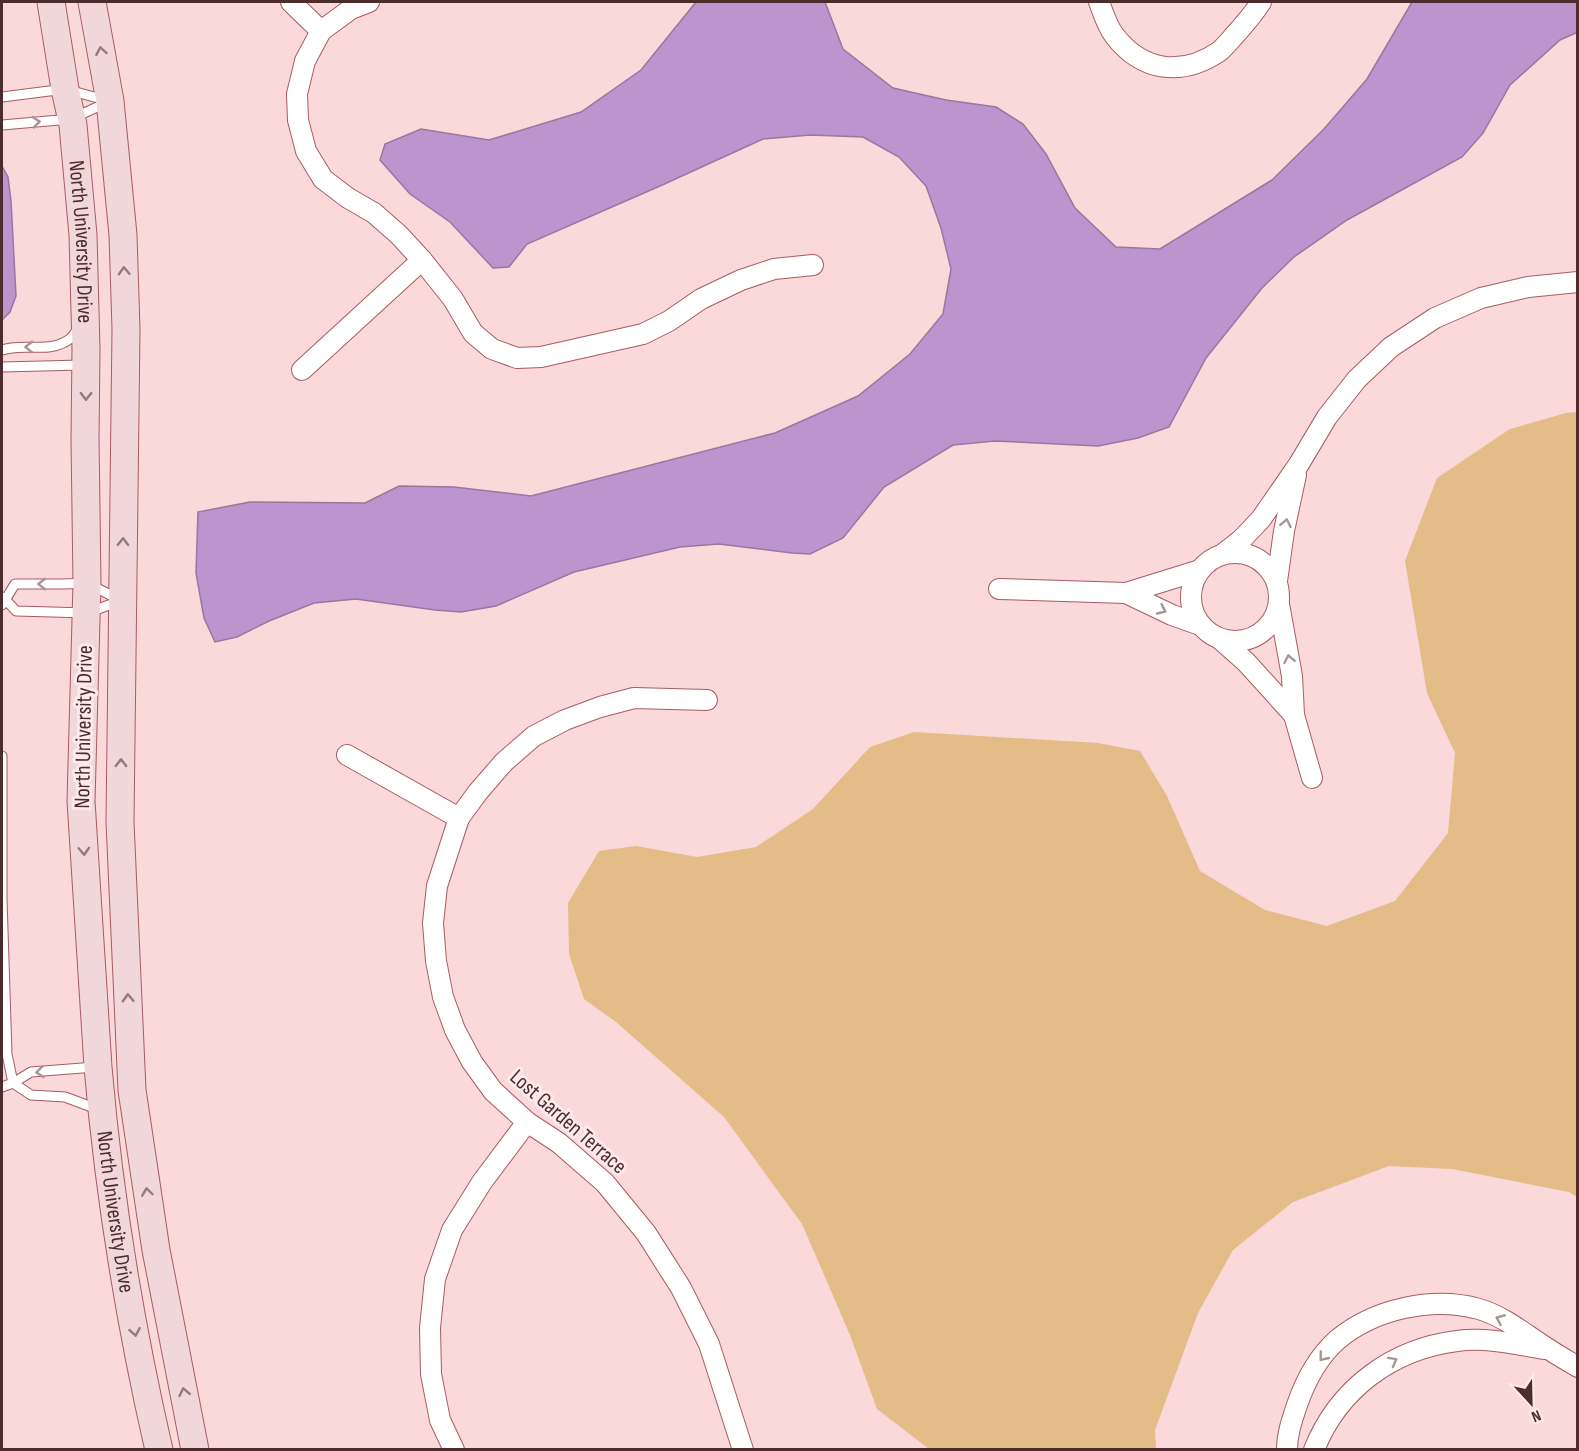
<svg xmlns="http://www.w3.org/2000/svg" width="1579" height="1451" font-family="'Sofia Sans Condensed',sans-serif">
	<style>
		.green { fill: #e3bc88 }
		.water { fill: #bc95cf; stroke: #9b769f; stroke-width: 1.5 }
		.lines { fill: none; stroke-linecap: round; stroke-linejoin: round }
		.service-casing { stroke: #a75c63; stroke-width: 11 }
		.minor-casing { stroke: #a75c63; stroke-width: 22 }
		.secondary-casing { stroke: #a75c63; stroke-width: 29 }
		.service { stroke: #fff; stroke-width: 9 }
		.minor { stroke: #fff; stroke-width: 20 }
		.secondary { stroke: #f2d7da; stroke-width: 27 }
		.oneway { stroke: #97797b }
		.oneway2 { stroke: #a69696 }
		.labels { text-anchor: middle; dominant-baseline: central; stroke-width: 6; stroke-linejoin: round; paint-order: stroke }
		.street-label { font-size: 22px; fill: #4d2c2e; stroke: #fceaeb }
	</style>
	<rect width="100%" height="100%" fill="#fbd8d9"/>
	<!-- green -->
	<polygon class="green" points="1577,412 1577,1197 1569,1192 1452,1169 1389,1166 1293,1202 1233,1250 1198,1313 1155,1430 1156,1449 929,1449 877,1409 850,1335 802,1224 724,1117 616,1022 584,999 569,954 568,903 599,851 636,846 697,857 756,847 813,809 870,747 914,732 1098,743 1140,751 1167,796 1200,871 1265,910 1327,926 1395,901 1448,833 1455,753 1427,693 1405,561 1437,478 1510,429 1566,413"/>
	<!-- water -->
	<g class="water">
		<polygon points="696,2 825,2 843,49 893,88 946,100 996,107 1023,124 1046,154 1075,208 1116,247 1160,249 1272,180 1324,129 1367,79 1412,2 1577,2 1578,32 1560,40 1510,85 1483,133 1462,157 1347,220 1294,257 1262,288 1206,358 1169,427 1138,438 1098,446 995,441 953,445 884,487 843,538 810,554 792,553 719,544 680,547 574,572 496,606 461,612 435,610 356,599 314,603 269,621 237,637 215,642 204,618 196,573 198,512 250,502 365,503 399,486 454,487 531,496 775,433 858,396 910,354 943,314 951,269 941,228 926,186 899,157 863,137 810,135 763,139 660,186 527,244 509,267 493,268 450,222 410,194 380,160 385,144 421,129 489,140 581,112 641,70"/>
		<polygon points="2,166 8,177 11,201 16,296 10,312 2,320"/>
	</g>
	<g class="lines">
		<defs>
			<g id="service">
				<polyline points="2,97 65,89 105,100"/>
				<polyline points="2,125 71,119 106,103"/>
				<path d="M2 350C24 342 50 355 71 338 74 335 77 330 79 326"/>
				<polyline points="2,367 83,365"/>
				<polyline points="2,597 5,599 16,611 87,613 120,601"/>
				<polyline points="2,605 15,584 63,584 87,583 118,599"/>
				<polyline points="2,756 2,899 7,1054 13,1083 2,1087"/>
				<polyline points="95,1067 31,1072 13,1083 31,1095 65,1097 97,1109"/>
			</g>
			<g id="minor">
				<polyline points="291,2 321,31"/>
				<polyline points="369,2 351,9 321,31 305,61 297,94 298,120 306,151 323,179 348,198 374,213 399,235 422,260 453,299 473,333 492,349 517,358 541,357 643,334 669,321 701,299 741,280 774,269 813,265"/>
				<path d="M1099 2C1103 12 1107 26 1114 35 1142 72 1182 77 1220 51 1224 47 1229 42 1233 37 1243 26 1253 15 1261 2"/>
				<polyline points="302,370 422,260"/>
				<circle cx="1235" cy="597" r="44"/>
				<polyline points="1223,554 1241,540 1261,519 1299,464 1327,417 1357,379 1391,347 1435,318 1481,298 1528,287 1578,282"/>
				<polyline points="1277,581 1284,531 1296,475"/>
				<polyline points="999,589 1126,593 1200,570"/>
				<polyline points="1126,593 1172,615 1200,625"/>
				<polyline points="1279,604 1292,676 1294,715 1312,778"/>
				<polyline points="1220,639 1246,662 1294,715"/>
				<polyline points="707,700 634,698 600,707 565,720 534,736 504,762 478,792 459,818 437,886 433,923 436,961 443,997 455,1030 472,1062 493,1091 527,1122 559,1143 605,1183 646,1233 681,1288 709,1344 743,1450"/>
				<polyline points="347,755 459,818"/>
				<polyline points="454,1450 440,1420 431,1374 430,1328 435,1279 452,1230 482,1182 527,1122"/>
				<path d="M1287 1450C1287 1434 1292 1420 1297 1405 1305 1382 1318 1357 1337 1340 1374 1309 1432 1296 1479 1309 1506 1317 1527 1336 1550 1350 1559 1356 1568 1361 1578 1367"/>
				<path d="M1314 1450C1338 1389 1392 1349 1457 1341 1485 1337 1516 1344 1544 1349"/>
			</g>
			<g id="secondary">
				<path id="s1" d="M51 2 65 89 73 125 83 235 86 349 85 439 87 583 81 801 98 1067C109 1196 130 1324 159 1450"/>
				<polyline points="92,2 110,101 123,235 126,329 120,822 132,1090 156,1250 195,1450"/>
			</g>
		</defs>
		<!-- service casing -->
		<use href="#service" class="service-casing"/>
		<!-- minor casing -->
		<use href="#minor" class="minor-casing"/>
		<!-- secondary casing -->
		<use href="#secondary" class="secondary-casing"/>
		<!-- service -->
		<use href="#service" class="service"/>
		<!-- minor -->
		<use href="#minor" class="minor"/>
		<!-- secondary -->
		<use href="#secondary" class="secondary"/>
	</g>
	<!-- one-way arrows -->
	<defs><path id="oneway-chevron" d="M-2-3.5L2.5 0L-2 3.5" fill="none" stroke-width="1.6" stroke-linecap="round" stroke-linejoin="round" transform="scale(1.5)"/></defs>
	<g class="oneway">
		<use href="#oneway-chevron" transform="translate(101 51) rotate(-100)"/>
		<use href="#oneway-chevron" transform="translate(124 271) rotate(-92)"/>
		<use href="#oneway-chevron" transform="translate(86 396) rotate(91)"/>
		<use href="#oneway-chevron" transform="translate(123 542) rotate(-89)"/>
		<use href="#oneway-chevron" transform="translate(121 763) rotate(-90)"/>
		<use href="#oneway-chevron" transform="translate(84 851) rotate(87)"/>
		<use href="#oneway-chevron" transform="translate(128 998) rotate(-92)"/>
		<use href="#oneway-chevron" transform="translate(147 1192) rotate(-98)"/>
		<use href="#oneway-chevron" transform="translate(135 1332) rotate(80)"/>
		<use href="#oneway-chevron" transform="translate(184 1392) rotate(-101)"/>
	</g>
	<g class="oneway2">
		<use href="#oneway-chevron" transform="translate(36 122) rotate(-6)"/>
		<use href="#oneway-chevron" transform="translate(29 347) rotate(-179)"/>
		<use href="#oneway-chevron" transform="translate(1286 523) rotate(-78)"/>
		<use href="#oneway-chevron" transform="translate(42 584) rotate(-179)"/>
		<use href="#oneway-chevron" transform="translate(1162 610) rotate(25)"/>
		<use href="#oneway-chevron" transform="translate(1289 659) rotate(-101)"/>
		<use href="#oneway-chevron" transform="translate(40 1072) rotate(174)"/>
		<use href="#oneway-chevron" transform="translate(1500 1319) rotate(-156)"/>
		<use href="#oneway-chevron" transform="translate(1323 1357) rotate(129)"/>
		<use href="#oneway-chevron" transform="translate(1393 1361) rotate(-29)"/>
	</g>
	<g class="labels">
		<!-- street labels -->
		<g class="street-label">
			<text stroke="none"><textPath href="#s1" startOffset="242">North University Drive</textPath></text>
			<text transform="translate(84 727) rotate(-89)">North University Drive</text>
			<text transform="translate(568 1122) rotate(41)">Lost Garden Terrace</text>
			<text stroke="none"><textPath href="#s1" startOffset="1214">North University Drive</textPath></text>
		</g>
	</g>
	<!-- border -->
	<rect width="1579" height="1451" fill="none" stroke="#4d2c2e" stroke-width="6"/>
	<!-- north arrow -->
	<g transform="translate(1531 1403) rotate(158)" stroke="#fceaeb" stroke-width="4.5" paint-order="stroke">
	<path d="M0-4.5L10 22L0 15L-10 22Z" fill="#4d2c2e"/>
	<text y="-9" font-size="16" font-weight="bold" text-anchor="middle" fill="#4d2c2e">N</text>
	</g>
</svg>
